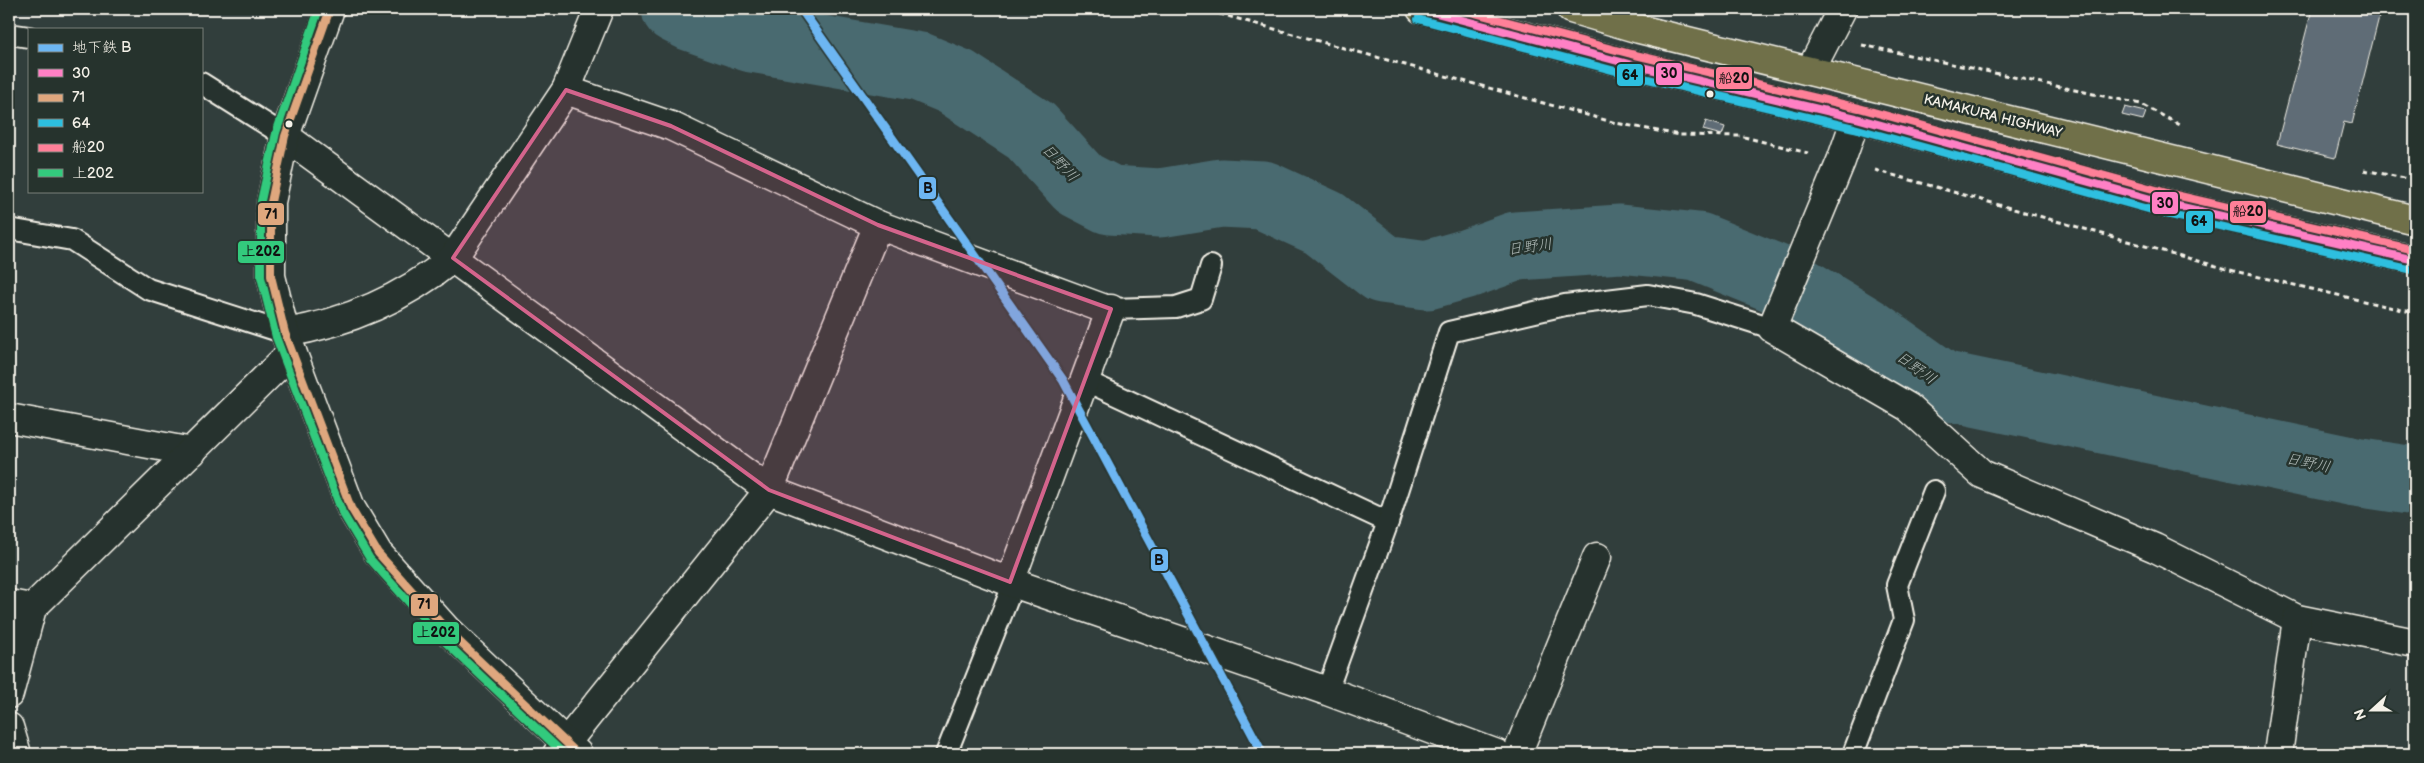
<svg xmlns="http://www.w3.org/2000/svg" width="2424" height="763" font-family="'Balsamiq Sans','Klee One',sans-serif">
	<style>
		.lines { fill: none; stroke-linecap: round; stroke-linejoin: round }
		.river { stroke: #4a6a70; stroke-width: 69 }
		.building { fill: #5f6c76; stroke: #f4f1e8 }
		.service-casing { stroke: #f4f1e8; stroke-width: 24 }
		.minor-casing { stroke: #f4f1e8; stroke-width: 31 }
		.tertiary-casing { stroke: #f4f1e8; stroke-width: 31 }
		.primary-casing { stroke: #f4f1e8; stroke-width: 31 }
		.path { stroke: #f4f1e8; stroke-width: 3; stroke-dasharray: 5 4; stroke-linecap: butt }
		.service { stroke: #26332d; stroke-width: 20 }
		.minor { stroke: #26332d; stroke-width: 28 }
		.tertiary { stroke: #26332d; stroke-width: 28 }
		.primary { stroke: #6f704a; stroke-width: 28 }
		.bus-1-casing { stroke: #26332d; stroke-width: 11 }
		.bus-2-casing { stroke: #26332d; stroke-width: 11 }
		.bus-3-casing { stroke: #26332d; stroke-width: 11 }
		.bus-4-casing { stroke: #26332d; stroke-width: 11 }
		.bus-5-casing { stroke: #26332d; stroke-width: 11 }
		.bus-1 { stroke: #ff80c5; stroke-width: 8 }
		.bus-2 { stroke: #dfa77e; stroke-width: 8 }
		.bus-3 { stroke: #2dbfdf; stroke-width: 8 }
		.bus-4 { stroke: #ff8098; stroke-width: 8 }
		.bus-5 { stroke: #33ca7d; stroke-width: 8 }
		.metro-1-casing { stroke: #26332d; stroke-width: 12 }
		.metro-1 { stroke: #6db6f2; stroke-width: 9 }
		.marked { fill: #d4648c; fill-opacity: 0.2; stroke: #d4648c; stroke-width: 4; stroke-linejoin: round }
		.bus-dot { fill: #f4f1e8; stroke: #26332d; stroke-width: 2 }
		.labels { text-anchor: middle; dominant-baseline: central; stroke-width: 5; stroke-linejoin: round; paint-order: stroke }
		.street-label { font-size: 14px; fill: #f4f1e8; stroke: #26332d }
		.water-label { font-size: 15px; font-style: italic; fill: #b0bbb8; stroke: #26332d }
		.line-badge { stroke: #26332d; stroke-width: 2 }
		.pale-badge-label { font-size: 14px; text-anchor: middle; font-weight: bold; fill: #111 }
	</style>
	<rect width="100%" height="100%" fill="#313e3c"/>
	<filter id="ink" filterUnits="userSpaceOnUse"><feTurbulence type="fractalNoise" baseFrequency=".02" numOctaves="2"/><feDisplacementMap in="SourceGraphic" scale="10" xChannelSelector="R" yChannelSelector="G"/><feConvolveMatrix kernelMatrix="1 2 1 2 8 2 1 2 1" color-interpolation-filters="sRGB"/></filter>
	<g filter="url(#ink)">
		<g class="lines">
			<!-- river -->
			<polyline class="river" points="676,9 692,17 752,38 920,67 956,82 1031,131 1079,184 1110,200 1160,203 1221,193 1263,195 1324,223 1383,269 1427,275 1469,263 1516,246 1620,239 1698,247 1784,282 1868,333 1941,385 2355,472 2415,481"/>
		</g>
		<!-- building -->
		<g class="building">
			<polygon points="2312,9 2381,9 2352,124 2344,122 2335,158 2277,144"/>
			<polygon points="2125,107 2146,112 2143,120 2122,115"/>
			<polygon points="1706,121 1725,127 1722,135 1703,130"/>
		</g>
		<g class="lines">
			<defs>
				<g id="service">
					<polyline points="9,34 29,37"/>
					<polyline points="201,83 285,136"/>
					<polyline points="9,229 72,240 148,289 285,333"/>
					<polyline points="1111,309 1176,307 1201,299 1211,266"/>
					<polyline points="1084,380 1388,522"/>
					<polyline points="1327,691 1388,522 1449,332 1565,305 1648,295 1696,304 1772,328"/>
					<polyline points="946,754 1014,583"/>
					<polyline points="1853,754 1904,620 1897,585 1934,491"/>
				</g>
				<g id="minor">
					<polyline points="1810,71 1842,9"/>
					<polyline points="566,90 671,126 878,225 1105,309 1111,309 1010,582"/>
					<polyline points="1856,118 1841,161 1772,328 1908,407 1982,474 2155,548 2297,619 2415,643"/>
					<polyline points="285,136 769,490 1010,582 1327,691 1497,754"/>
					<path d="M285 333C347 323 404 298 453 258L566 90 599 9"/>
					<polyline points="9,418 192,452"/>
					<polyline points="9,604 32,608"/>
					<polyline points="9,694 32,608 292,352"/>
					<polyline points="9,727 17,754"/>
					<polyline points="557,754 769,490 878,225"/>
					<polyline points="1517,754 1597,557"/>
					<polyline points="2278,754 2297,619"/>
				</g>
				<polyline id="tertiary" points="330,9 285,136 271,202 271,276 285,333 351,508 378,553 447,630 578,754"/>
				<g id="primary">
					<polyline points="1421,9 1629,64 1856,118 2169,204 2415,260"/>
					<polyline points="1571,9 1639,29 2415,220"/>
				</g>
			</defs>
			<!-- service casing -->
			<use href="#service" class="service-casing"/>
			<!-- minor casing -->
			<use href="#minor" class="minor-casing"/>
			<!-- tertiary casing -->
			<use href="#tertiary" class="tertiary-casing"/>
			<!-- primary casing -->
			<use href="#primary" class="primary-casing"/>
			<!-- path -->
			<g class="path">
				<polyline points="1202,9 1616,123 1679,135 1740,136 1808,153"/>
				<polyline points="1862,45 2141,104 2182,126"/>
				<polyline points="1875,170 2234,271 2415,313"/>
				<polyline points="2364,170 2415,180"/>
			</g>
			<!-- service -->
			<use href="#service" class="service"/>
			<!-- minor -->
			<use href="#minor" class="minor"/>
			<!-- tertiary -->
			<use href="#tertiary" class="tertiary"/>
			<!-- primary -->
			<use href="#primary" class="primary"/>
			<defs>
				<polyline id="bus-1" points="1421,9 1629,64 1856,118 2169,204 2415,260"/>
				<polyline id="bus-2" points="330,9 285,136 271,202 271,276 285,333 351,508 378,553 447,630 578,754"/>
				<polyline id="bus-3" points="1418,19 1627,74 1854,128 2166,214 2413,270"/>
				<polyline id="bus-4" points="1459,9 1631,54 1859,108 2171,194 2415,250"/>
				<polyline id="bus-5" points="319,9 276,133 261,201 261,277 276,337 342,512 370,559 440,637 564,754"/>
			</defs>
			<!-- bus-1 casing -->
			<use href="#bus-1" class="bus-1-casing"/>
			<!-- bus-2 casing -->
			<use href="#bus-2" class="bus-2-casing"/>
			<!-- bus-3 casing -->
			<use href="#bus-3" class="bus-3-casing"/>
			<!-- bus-4 casing -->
			<use href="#bus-4" class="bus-4-casing"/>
			<!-- bus-5 casing -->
			<use href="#bus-5" class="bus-5-casing"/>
			<!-- bus-1 -->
			<use href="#bus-1" class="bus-1"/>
			<!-- bus-2 -->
			<use href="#bus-2" class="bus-2"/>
			<!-- bus-3 -->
			<use href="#bus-3" class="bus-3"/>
			<!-- bus-4 -->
			<use href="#bus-4" class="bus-4"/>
			<!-- bus-5 -->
			<use href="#bus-5" class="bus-5"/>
			<defs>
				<polyline id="metro-1" points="801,9 1063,380 1263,754"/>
			</defs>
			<!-- metro-1 casing -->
			<use href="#metro-1" class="metro-1-casing"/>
			<!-- metro-1 -->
			<use href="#metro-1" class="metro-1"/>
		</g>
	</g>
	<!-- marked area -->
	<path class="marked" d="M566 90 671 126 878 225 1111 309 1010 582 769 490 453 258Z"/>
	<!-- markers -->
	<g class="bus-dot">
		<circle cx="1710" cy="94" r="4.5"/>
		<circle cx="289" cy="124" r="4.5"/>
	</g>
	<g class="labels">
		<!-- street labels -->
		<g class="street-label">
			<text transform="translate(1993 116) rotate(14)">KAMAKURA HIGHWAY</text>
		</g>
		<!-- water labels -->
		<g class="water-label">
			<text transform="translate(1060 163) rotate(47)">日野川</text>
			<text transform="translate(1530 247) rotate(-8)">日野川</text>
			<text transform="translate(1916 368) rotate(36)">日野川</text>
			<text transform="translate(2308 463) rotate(12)">日野川</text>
		</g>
	</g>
	<g class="line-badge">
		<rect x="1655" y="62" width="28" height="24" rx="5" fill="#ff80c5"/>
		<rect x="1616" y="63" width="28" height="24" rx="5" fill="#2dbfdf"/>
		<rect x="1715" y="66" width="38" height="24" rx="5" fill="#ff8098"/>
		<rect x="918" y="176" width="19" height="24" rx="5" fill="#6db6f2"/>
		<rect x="2151" y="191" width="28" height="24" rx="5" fill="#ff80c5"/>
		<rect x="2229" y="200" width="38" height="24" rx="5" fill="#ff8098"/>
		<rect x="257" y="202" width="28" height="24" rx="5" fill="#dfa77e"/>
		<rect x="2185" y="210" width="29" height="24" rx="5" fill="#2dbfdf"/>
		<rect x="237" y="240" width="48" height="24" rx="5" fill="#33ca7d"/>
		<rect x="1150" y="548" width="19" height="24" rx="5" fill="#6db6f2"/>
		<rect x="410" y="593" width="29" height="24" rx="5" fill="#dfa77e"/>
		<rect x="412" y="621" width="48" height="24" rx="5" fill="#33ca7d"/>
	</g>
	<g class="pale-badge-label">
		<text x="1669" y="78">30</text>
		<text x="1630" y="80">64</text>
		<text x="1734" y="83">船20</text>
		<text x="928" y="193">B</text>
		<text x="2165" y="208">30</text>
		<text x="2248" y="216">船20</text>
		<text x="271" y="219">71</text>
		<text x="2199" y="226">64</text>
		<text x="261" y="256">上202</text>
		<text x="1159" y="565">B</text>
		<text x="424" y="609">71</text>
		<text x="436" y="637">上202</text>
	</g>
	<!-- margin -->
	<rect width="2424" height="763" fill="none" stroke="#26332d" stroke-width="30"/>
	<rect x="15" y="15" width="2394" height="733" fill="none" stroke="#f4f1e8" stroke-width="2" filter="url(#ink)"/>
	<!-- legend -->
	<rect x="28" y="28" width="175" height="165" fill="#26332d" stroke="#787f78"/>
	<rect x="38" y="44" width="25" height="8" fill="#6db6f2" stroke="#787f78"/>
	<text x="72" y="52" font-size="15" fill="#f4f1e8">地下鉄 B</text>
	<rect x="38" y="69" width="25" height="8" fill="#ff80c5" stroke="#787f78"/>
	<text x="72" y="78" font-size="15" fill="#f4f1e8">30</text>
	<rect x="38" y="94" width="25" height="8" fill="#dfa77e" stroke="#787f78"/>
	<text x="72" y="102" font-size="15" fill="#f4f1e8">71</text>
	<rect x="38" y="119" width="25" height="8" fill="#2dbfdf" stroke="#787f78"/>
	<text x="72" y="128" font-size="15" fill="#f4f1e8">64</text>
	<rect x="38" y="144" width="25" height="8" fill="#ff8098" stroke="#787f78"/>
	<text x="72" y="152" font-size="15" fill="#f4f1e8">船20</text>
	<rect x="38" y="169" width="25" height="8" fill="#33ca7d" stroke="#787f78"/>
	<text x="72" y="178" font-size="15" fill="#f4f1e8">上202</text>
	<!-- north arrow -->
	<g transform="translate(2372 710) rotate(249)" stroke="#26332d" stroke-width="4" paint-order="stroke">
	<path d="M0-4L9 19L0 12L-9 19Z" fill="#f4f1e8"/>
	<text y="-8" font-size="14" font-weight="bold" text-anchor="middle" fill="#f4f1e8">N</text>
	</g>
</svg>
